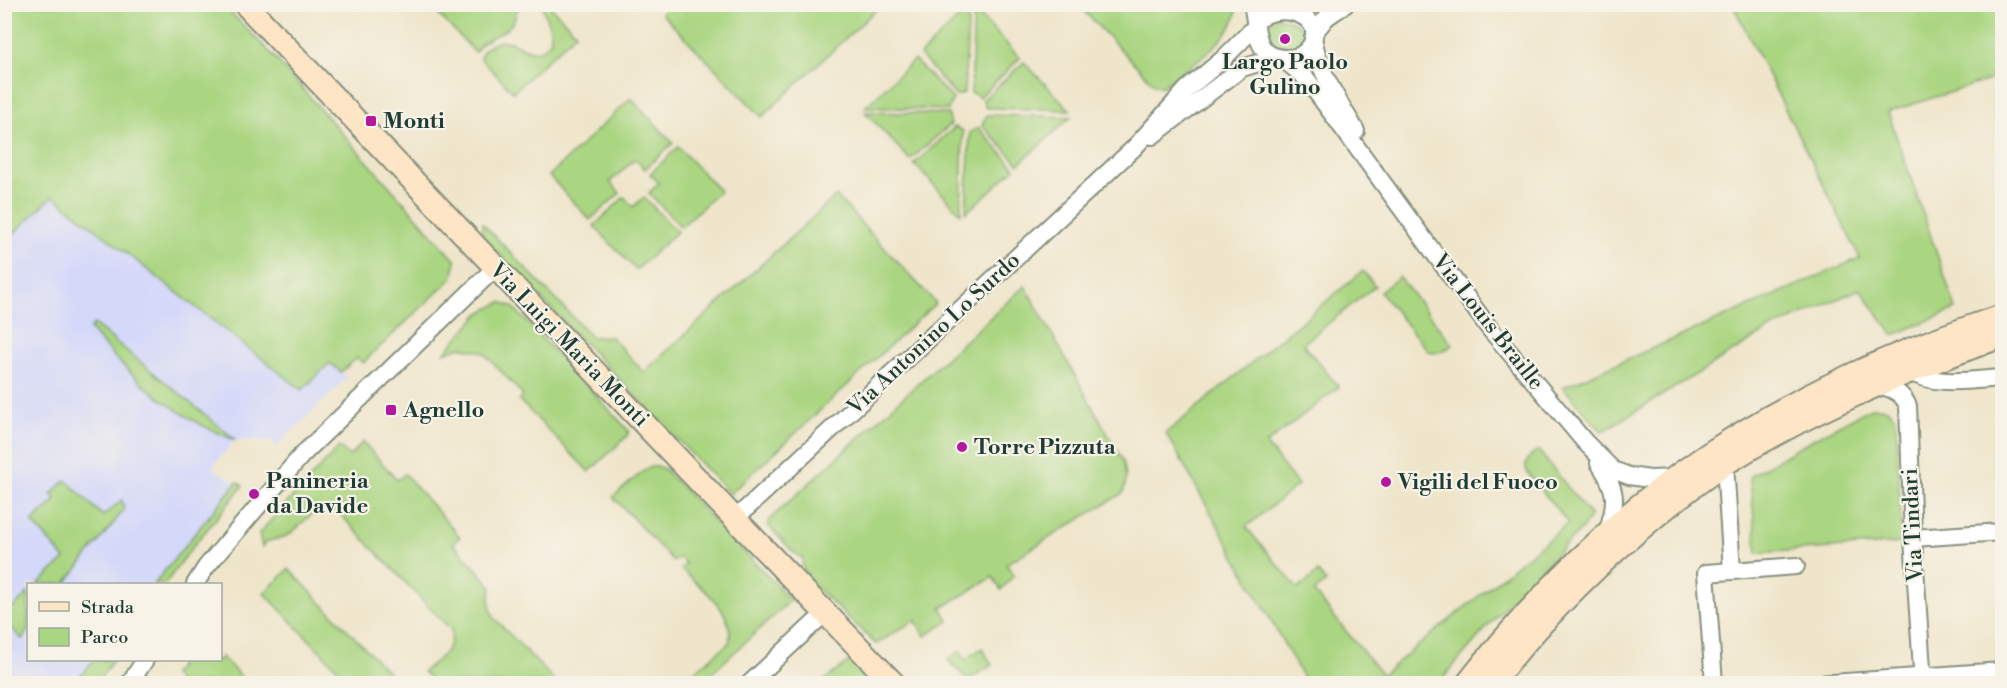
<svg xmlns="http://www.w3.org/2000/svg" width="2007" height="688" font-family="'Libre Bodoni',serif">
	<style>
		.built { fill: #d4d8f9 }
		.green { fill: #aad581; stroke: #64895a; stroke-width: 1.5 }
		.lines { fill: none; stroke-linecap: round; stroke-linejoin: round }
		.street-casing { stroke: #87917f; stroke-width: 20 }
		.secondary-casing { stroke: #87917f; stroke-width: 26 }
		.street { stroke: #fff; stroke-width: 16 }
		.secondary { stroke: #fde5c5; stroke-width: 22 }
		.poi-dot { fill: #b5179e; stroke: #f7f3e8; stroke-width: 2 }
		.labels { text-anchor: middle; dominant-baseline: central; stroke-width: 4.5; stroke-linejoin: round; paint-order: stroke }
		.poi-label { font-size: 22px; font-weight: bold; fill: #1f3d34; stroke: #f7f3e8; text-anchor: start }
		.street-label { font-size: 22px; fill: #1f3d34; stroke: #f7f3e8 }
	</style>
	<rect width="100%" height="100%" fill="#f7f3e8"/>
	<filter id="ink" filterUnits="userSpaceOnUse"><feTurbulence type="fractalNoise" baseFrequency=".0167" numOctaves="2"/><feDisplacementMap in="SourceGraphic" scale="12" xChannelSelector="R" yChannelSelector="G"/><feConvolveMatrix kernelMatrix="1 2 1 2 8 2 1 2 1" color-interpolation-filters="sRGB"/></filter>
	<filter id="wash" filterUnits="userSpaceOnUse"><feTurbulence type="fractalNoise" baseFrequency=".008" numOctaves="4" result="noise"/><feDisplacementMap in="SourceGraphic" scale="24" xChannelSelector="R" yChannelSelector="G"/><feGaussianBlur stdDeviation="1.35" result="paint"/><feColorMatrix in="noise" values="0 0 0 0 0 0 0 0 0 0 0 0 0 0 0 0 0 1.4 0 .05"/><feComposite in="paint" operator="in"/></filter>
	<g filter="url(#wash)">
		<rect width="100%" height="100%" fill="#efe5ca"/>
		<!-- built -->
		<polygon class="built" points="4,159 302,390 331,362 347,378 277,446 272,441 236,440 229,447 212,468 243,486 194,545 165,584 28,584 28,660 113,660 97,683 5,683"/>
		<!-- green -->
		<g class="green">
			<polygon points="223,5 267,49 456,261 452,278 363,363 357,358 341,372 330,363 302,390 53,196 5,242 5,5"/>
			<polygon points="439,5 439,4 519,5 513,22 507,29 483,42 475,52 434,10"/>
			<path d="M542 5H549L576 33 513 92 480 58C484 45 498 39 510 42 523 46 531 57 545 47 549 44 551 41 551 36 551 25 544 15 542 5Z"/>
			<polygon points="670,5 670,4 881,5 762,117 661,13"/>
			<path d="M1237 5C1238 38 1186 68 1162 87L1153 83 1078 5Z"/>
			<polygon points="1733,5 2002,5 2002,76 1888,112 1956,309 1893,335 1860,289 1770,329 1602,432 1563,387 1860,258"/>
			<polygon points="969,8 964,93 956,96 920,55"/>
			<polygon points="974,9 1020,58 980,97 971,93"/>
			<path d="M1277 17C1289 20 1302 22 1304 36L1298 46 1284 49 1269 44C1263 28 1262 27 1277 17Z"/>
			<polygon points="914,60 953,99 948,110 865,107"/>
			<polygon points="1024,62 1070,110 986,108 983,100"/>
			<polygon points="631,98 673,143 645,169 635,159 610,182 620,193 590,220 549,176"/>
			<polygon points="865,112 948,114 951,124 910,160"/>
			<polygon points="987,115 1071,117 1019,164 982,125"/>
			<polygon points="955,127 963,131 961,214 914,164"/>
			<polygon points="979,128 1015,168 966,213 970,132"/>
			<polygon points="678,147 720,191 681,227 649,193 659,183 650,174"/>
			<polygon points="836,196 936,303 730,494 481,236 482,223 592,337 611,337 644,372"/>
			<polygon points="624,197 633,207 644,197 677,232 636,270 594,226"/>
			<path d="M1363 271 1375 286 1303 344 1339 387 1266 444 1298 485 1246 527 1298 589 1318 572 1326 582 1314 592 1382 675 1568 523 1527 472C1523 462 1530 456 1538 450L1590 515C1588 527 1563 546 1554 556 1513 596 1476 639 1439 683H1306L1166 433Z"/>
			<path d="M1399 277 1453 345C1444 350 1438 355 1428 351L1380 292Z"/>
			<path d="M1025 286 1123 461C1127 473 1127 482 1123 493L1006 564 1014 575 1001 590 993 577 941 608 949 621 925 636 915 620 876 644 807 579V574L802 567 803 559 792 551 768 525 769 520Z"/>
			<polygon points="501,302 513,307 629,431 627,436 589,472 519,400 523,395 483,352 460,347 444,353 480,313"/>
			<path d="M94 324 236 440C200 428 158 400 131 373 116 360 103 344 90 329Z"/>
			<polygon points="1873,407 1887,409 1896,418 1902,543 1757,553 1750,476 1815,438"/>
			<path d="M363 442 397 480 405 474 460 537 453 543 492 587C488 599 489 609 495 619L557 683H427L431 679 423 672C436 660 455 650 451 630L337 511C314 502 305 524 288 535 281 539 274 539 266 542L262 547 259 533 339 447 350 456Z"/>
			<path d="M657 466 664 469 791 600 701 683H680L729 643C736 611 702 589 681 569L686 564 679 557 674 562 613 497 647 468Z"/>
			<polygon points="66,480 103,516 122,500 124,510 65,584 38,584 65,559 32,522 56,500 51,494"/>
			<polygon points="237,482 243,486 194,545 165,584 154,584"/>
			<polygon points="289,569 390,674 380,683 351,683 264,593"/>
			<polygon points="28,593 28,630 22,639 5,622 5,599 13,608"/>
			<polygon points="982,648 992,665 968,680 948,660 960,651 966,659"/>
			<polygon points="221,656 247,683 179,683 173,674 183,660 220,660"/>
			<polygon points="94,660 113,660 97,683 74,683"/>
			<polygon points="851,660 873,683 831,683 825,680"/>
		</g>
	</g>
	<g filter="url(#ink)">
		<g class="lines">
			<defs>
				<g id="street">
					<path d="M1252 4C1258 28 1253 59 1288 58 1298 58 1306 53 1311 45 1328 13 1273 0 1256 23"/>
					<polyline points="1314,33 1327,17 1346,4"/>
					<path d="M1313 38C1320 75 1338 99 1356 131"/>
					<polyline points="1282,58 1306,78 1489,328 1585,442 1613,470 1629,476 1650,479 1675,478"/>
					<polyline points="1152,136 1242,68 1278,57"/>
					<path d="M1908 371C1935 387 1972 380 2002 378"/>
					<path d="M1877 385C1891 388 1902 392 1908 406L1913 538 1923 684"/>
					<path d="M1599 463C1618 491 1617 502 1607 533"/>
					<polyline points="735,519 1134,148 1186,90 1223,59 1255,27"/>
					<polyline points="1913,538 2002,532"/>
					<polyline points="1732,571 1796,566"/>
					<polyline points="195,584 206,567 302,455 495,268"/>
					<polyline points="129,684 145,660"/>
					<polyline points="749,684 825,613"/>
					<polyline points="1714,684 1706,573 1732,571 1725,464"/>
					<polyline points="1818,684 2002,671"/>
				</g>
				<g id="secondary">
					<polyline points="245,4 735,519 894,684"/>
					<path d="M1467 684C1534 599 1617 515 1707 455 1798 395 1899 350 2002 316"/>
					<path d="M1491 684C1540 621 1596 565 1657 515 1679 497 1702 479 1726 463 1812 409 1907 371 2002 336"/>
				</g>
			</defs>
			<!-- street casing -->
			<use href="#street" class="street-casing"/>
			<!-- secondary casing -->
			<use href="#secondary" class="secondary-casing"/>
			<!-- street -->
			<use href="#street" class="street"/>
			<!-- secondary -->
			<use href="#secondary" class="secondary"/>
		</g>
	</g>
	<!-- markers -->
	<g class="poi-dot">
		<circle cx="1285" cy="39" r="6"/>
		<rect x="365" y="115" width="12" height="12" rx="3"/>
		<rect x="385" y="404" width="12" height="12" rx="3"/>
		<circle cx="962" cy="447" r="6"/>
		<circle cx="1386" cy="482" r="6"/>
		<circle cx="254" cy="494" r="6"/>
	</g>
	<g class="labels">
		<!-- poi labels -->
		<g class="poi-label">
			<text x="1285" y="62" text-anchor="middle">Largo Paolo<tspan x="1285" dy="25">Gulino</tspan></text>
			<text x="383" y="121">Monti</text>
			<text x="403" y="410">Agnello</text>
			<text x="974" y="447">Torre Pizzuta</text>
			<text x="266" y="481">Panineria<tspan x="266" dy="25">da Davide</tspan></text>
			<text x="1398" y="482">Vigili del Fuoco</text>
		</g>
		<!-- street labels -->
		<g class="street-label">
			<text transform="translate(1488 322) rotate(52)">Via Louis Braille</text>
			<text transform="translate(934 334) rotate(-43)">Via Antonino Lo Surdo</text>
			<text transform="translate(569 345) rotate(46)">Via Luigi Maria Monti</text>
			<text transform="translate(1913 525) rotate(-93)">Via Tindari</text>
		</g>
	</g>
	<!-- margin -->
	<rect width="2007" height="688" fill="none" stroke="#f7f3e8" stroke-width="24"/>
	<!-- legend -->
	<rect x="27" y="583" width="195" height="78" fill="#f7f3e8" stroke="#a1aaa0" stroke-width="1.5"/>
	<rect x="39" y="602" width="30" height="9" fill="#fde5c5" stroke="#a1aaa0" stroke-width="1.5"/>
	<text x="81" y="613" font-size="18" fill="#1f3d34">Strada</text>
	<rect x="39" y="628" width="30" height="18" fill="#aad581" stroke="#a1aaa0" stroke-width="1.5"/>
	<text x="81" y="643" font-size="18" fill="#1f3d34">Parco</text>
</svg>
